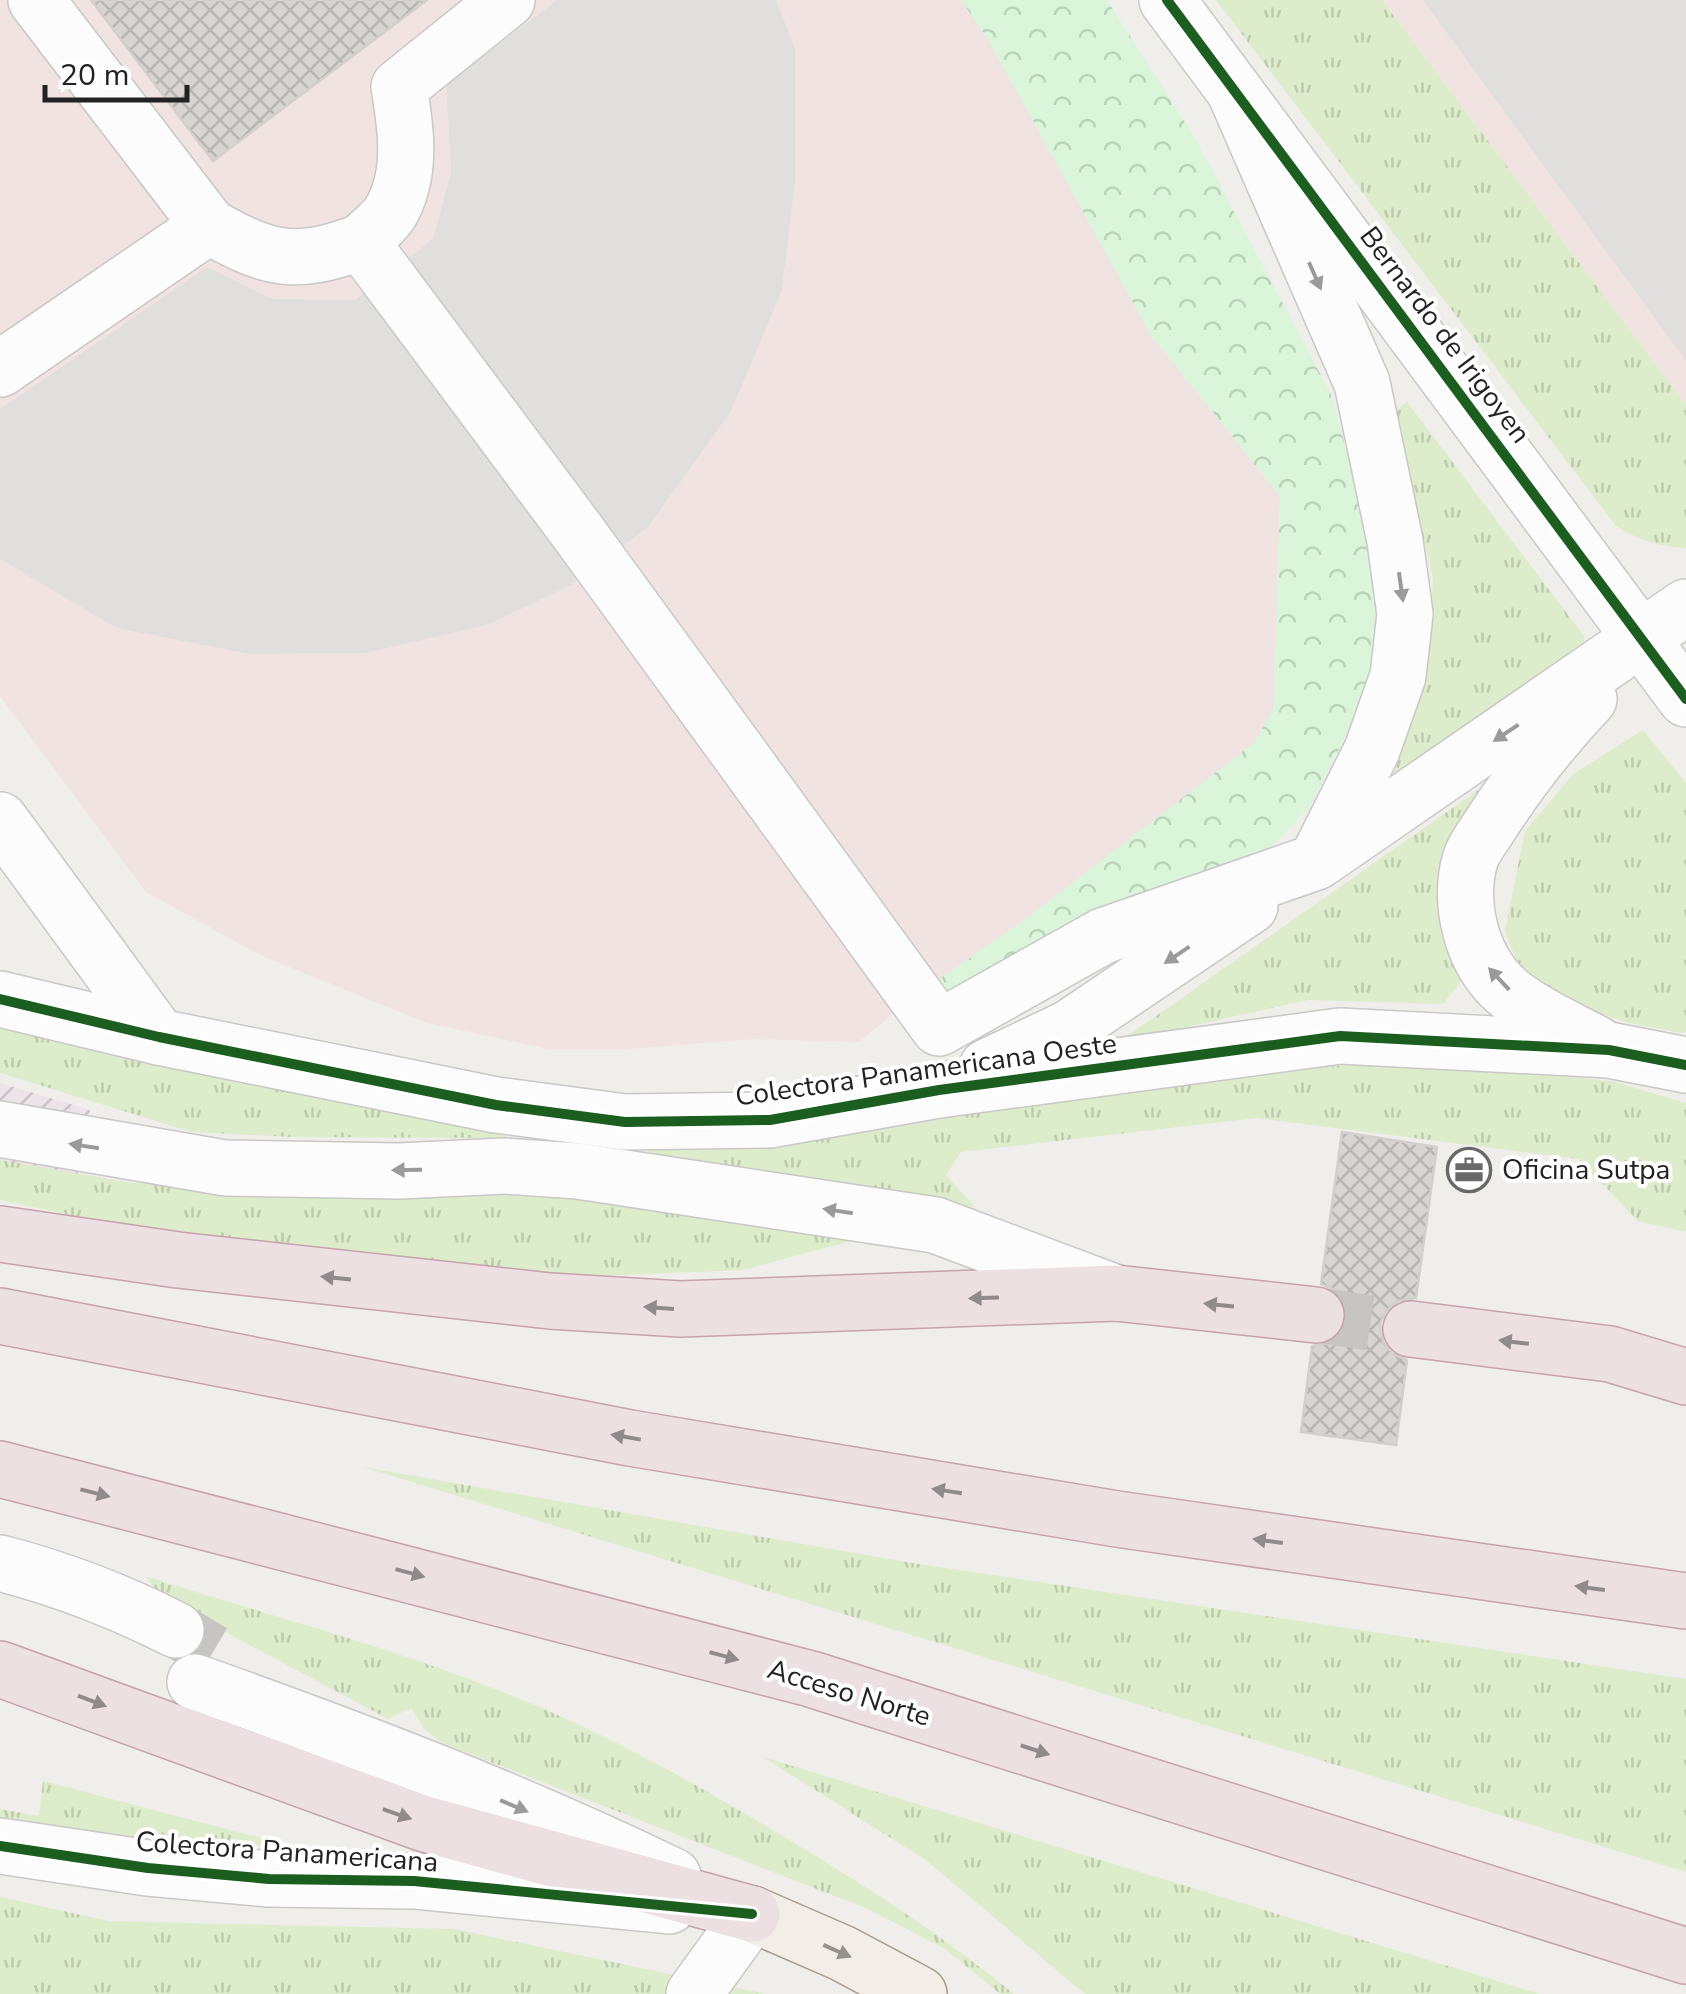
<svg xmlns="http://www.w3.org/2000/svg" width="1686" height="1994" font-family="'Nunito Sans',sans-serif">
	<style>
		.commercial { fill: #f1e3e1 }
		.industrial { fill: url(#industrial-furrows) }
		.grass { fill: url(#grass-tufts) }
		.park { fill: url(#park-crowns) }
		.parking { fill: #e0dfde }
		.building { fill: url(#building-cross-hatch); stroke: #d3d0cc; stroke-width: 2.5 }
		.lines { fill: none; stroke-linecap: round; stroke-linejoin: round }
		.minor-tunnel { stroke: #c7c5c3; stroke-width: 55; stroke-dasharray: 55 28; stroke-linecap: butt }
		.highway-tunnel { stroke: #c7c5c3; stroke-width: 55; stroke-dasharray: 55 28; stroke-linecap: butt }
		.minor-casing { stroke: #c9c8c7; stroke-width: 58 }
		.major-casing { stroke: #a79c86; stroke-width: 58 }
		.highway-casing { stroke: #c5a2ac; stroke-width: 58 }
		.minor { stroke: #fdfcfc; stroke-width: 55 }
		.major { stroke: #f3ede7; stroke-width: 55 }
		.highway { stroke: #ece0e2; stroke-width: 55 }
		.cycleway-casing { stroke: #fff; stroke-width: 16 }
		.cycleway { stroke: #1b5e20; stroke-width: 10 }
		.oneway { fill: #9a9a9a }
		.oneway2 { fill: #918a8c }
		.oneway3 { fill: #95928e }
		.labels { text-anchor: middle; dominant-baseline: central; stroke-width: 8; stroke-linejoin: round; paint-order: stroke }
		.street-label { font-size: 28px; fill: #222; stroke: #fff }
		.poi-label { font-size: 28px; fill: #222; stroke: #fff; text-anchor: start }
	</style>
	<defs>
		<pattern id="industrial-furrows" width="10" height="10" patternUnits="userSpaceOnUse" patternTransform="scale(2.5)"><rect width="10" height="10" fill="#ede4e9"/><path d="M-1 1l2-2M0 10L10 0M9 11l2-2" fill="none" stroke="#cbc3c8"/></pattern>
		<pattern id="grass-tufts" width="24" height="20" patternUnits="userSpaceOnUse" patternTransform="scale(2.5)"><rect width="24" height="20" fill="#ddeccb"/><path d="M3 7l-1-3M5 7V3M7 7l1-3M15 17l-1-3M17 17v-4M19 17l1-3" fill="none" stroke="#bdcaae"/></pattern>
		<pattern id="park-crowns" width="20" height="18" patternUnits="userSpaceOnUse" patternTransform="scale(2.5)"><rect width="20" height="18" fill="#daf5da"/><path d="M2 6a3 3 0 1 1 6 0M12 15a3 3 0 1 1 6 0" fill="none" stroke="#bbd2bb"/></pattern>
		<pattern id="building-cross-hatch" width="8" height="8" patternUnits="userSpaceOnUse" patternTransform="scale(2.5)"><rect width="8" height="8" fill="#d7d4d2"/><path d="M0 0l8 8M0 8l8-8" fill="none" stroke="#b8b6b4"/></pattern>
	</defs>
	<rect width="100%" height="100%" fill="#f0eeeb"/>
	<!-- commercial -->
	<g class="commercial">
		<polygon points="0,0 91,0 213,160 427,0 557,0 446,84 451,172 433,239 355,301 273,299 207,267 0,409"/>
		<polygon points="776,0 961,0 988,39 1151,335 1280,496 1274,708 1256,742 1027,918 915,996 859,1042 751,1039 628,1049 548,1049 428,1023 262,956 146,892 0,696 0,559 250,654 367,653 490,624 571,585 782,290 795,183 795,48"/>
		<polygon points="1382,0 1686,0 1686,405"/>
	</g>
	<!-- industrial -->
	<polygon class="industrial" points="0,1083 90,1110 76,1182 0,1169"/>
	<!-- grass -->
	<g class="grass">
		<path d="M1216 0H1382L1686 405V548C1659 547 1639 540 1616 526Z"/>
		<polygon points="1407,402 1584,636 1586,654 1389,788 1427,676 1433,578 1393,412"/>
		<polygon points="1643,730 1686,783 1686,1032 1681,1033 1629,1023 1570,1004 1522,975 1505,931 1525,831 1573,774"/>
		<polygon points="1498,776 1465,976 1443,1004 1308,1000 1119,1042"/>
		<polygon points="0,1025 513,1138 292,1137 192,1132 0,1073"/>
		<polygon points="1400,1061 1612,1081 1686,1103 1686,1232 1638,1221 1579,1159 1257,1118 961,1152 946,1175 975,1207 674,1174 645,1149 1188,1078"/>
		<polygon points="0,1160 133,1183 563,1181 900,1228 742,1270 554,1278 346,1261 117,1225 0,1200"/>
		<polygon points="363,1467 906,1562 1686,1679 1686,1872"/>
		<path d="M145 1576C270 1616 399 1649 520 1699 607 1734 689 1780 769 1828 855 1879 937 1931 1014 1994H1000L945 1949 868 1909 442 1743 424 1729 411 1708 388 1719 165 1600Z"/>
		<polygon points="763,1757 1540,1994 1085,1994 927,1861"/>
		<polygon points="43,1781 288,1845 169,1843 0,1823 0,1809 39,1816"/>
		<polygon points="0,1897 108,1921 454,1929 766,1994 0,1994"/>
	</g>
	<!-- park -->
	<polygon class="park" points="961,0 1107,0 1195,138 1331,394 1375,554 1379,626 1369,686 1341,745 1309,808 1271,847 1208,871 943,1019 922,991 1027,918 1255,742 1274,708 1280,496 1151,335 988,39"/>
	<!-- parking -->
	<g class="parking">
		<polygon points="557,0 776,0 795,48 795,183 782,290 731,411 648,527 571,585 490,624 367,653 250,654 117,628 0,559 0,409 207,267 273,299 355,300 433,239 451,172 446,84"/>
		<polygon points="1423,0 1686,0 1686,361"/>
	</g>
	<!-- building -->
	<g class="building">
		<polygon points="91,0 427,0 213,161"/>
		<polygon points="1342,1132 1437,1147 1416,1298 1398,1301 1386,1311 1380,1324 1383,1342 1393,1354 1407,1360 1396,1445 1301,1432 1312,1346 1329,1343 1341,1334 1347,1319 1344,1302 1335,1290 1321,1284"/>
	</g>
	<g class="lines">
		<!-- minor-tunnel -->
		<polyline class="minor-tunnel" points="176,1630 213,1652"/>
		<!-- highway-tunnel -->
		<polyline class="highway-tunnel" points="1316,1315 1411,1329"/>
		<defs>
			<g id="minor">
				<polyline points="36,0 209,226"/>
				<path d="M507 0 399 87C406 128 413 175 390 213 383 224 370 233 361 242L574 527 939 1028 1103 936 1316 862 1372 750 1398 676 1405 614 1395 541 1362 383 1234 90"/>
				<polyline points="1167,0 1686,699"/>
				<path d="M0 369 209 226C270 261 296 266 361 242"/>
				<path d="M1589 699C1552 738 1518 782 1489 827 1483 837 1473 849 1470 860 1459 899 1469 947 1494 978 1516 1006 1566 1027 1597 1044"/>
				<polyline points="0,820 159,1037"/>
				<polyline points="1322,858 1686,607"/>
				<polyline points="0,999 159,1037 496,1105 625,1122 770,1120 939,1090 1340,1036 1609,1050 1686,1065"/>
				<polyline points="987,1067 1069,1028 1250,906"/>
				<polyline points="0,1129 225,1168 399,1171 505,1166 578,1171 935,1225 1116,1293"/>
				<path d="M0 1563C62 1579 119 1601 176 1630"/>
				<path d="M195 1682C356 1739 518 1801 673 1876"/>
				<polyline points="0,1846 148,1868 269,1879 414,1881 669,1906"/>
				<polyline points="694,1994 752,1914"/>
			</g>
			<polyline id="major" points="752,1914 842,1953 919,1994"/>
			<g id="highway">
				<polyline points="0,1234 178,1260 550,1301 680,1309 1116,1293 1316,1315"/>
				<polyline points="0,1316 630,1438 1117,1519 1686,1601"/>
				<polyline points="1411,1329 1610,1354 1686,1377"/>
				<polyline points="0,1469 811,1679 1686,1956"/>
				<polyline points="0,1669 422,1823 752,1914"/>
			</g>
		</defs>
		<!-- minor casing -->
		<use href="#minor" class="minor-casing"/>
		<!-- major casing -->
		<use href="#major" class="major-casing"/>
		<!-- highway casing -->
		<use href="#highway" class="highway-casing"/>
		<!-- minor -->
		<use href="#minor" class="minor"/>
		<!-- major -->
		<use href="#major" class="major"/>
		<!-- highway -->
		<use href="#highway" class="highway"/>
		<defs>
			<g id="cycleway">
				<polyline points="1167,0 1686,699"/>
				<polyline points="0,999 159,1037 496,1105 625,1122 770,1120 939,1090 1340,1036 1609,1050 1686,1065"/>
				<polyline points="0,1846 148,1868 269,1879 414,1881 752,1914"/>
			</g>
		</defs>
		<!-- cycleway casing -->
		<use href="#cycleway" class="cycleway-casing"/>
		<!-- cycleway -->
		<use href="#cycleway" class="cycleway"/>
	</g>
	<!-- one-way arrows -->
	<defs><path id="oneway-solid" d="M-6-.8H1V-3.2L6.5 0L1 3.2V.8H-6Z" transform="scale(2.5)"/></defs>
	<g class="oneway">
		<use href="#oneway-solid" transform="translate(1315 276) rotate(66)"/>
		<use href="#oneway-solid" transform="translate(1401 587) rotate(82)"/>
		<use href="#oneway-solid" transform="translate(1506 733) rotate(146)"/>
		<use href="#oneway-solid" transform="translate(1177 955) rotate(146)"/>
		<use href="#oneway-solid" transform="translate(1499 979) rotate(-133)"/>
		<use href="#oneway-solid" transform="translate(84 1146) rotate(-171)"/>
		<use href="#oneway-solid" transform="translate(407 1170) rotate(179)"/>
		<use href="#oneway-solid" transform="translate(838 1211) rotate(-171)"/>
		<use href="#oneway-solid" transform="translate(514 1806) rotate(23)"/>
	</g>
	<g class="oneway2">
		<use href="#oneway-solid" transform="translate(336 1278) rotate(-174)"/>
		<use href="#oneway-solid" transform="translate(984 1298) rotate(178)"/>
		<use href="#oneway-solid" transform="translate(1219 1305) rotate(-174)"/>
		<use href="#oneway-solid" transform="translate(659 1308) rotate(-176)"/>
		<use href="#oneway-solid" transform="translate(1514 1342) rotate(-173)"/>
		<use href="#oneway-solid" transform="translate(626 1437) rotate(-170)"/>
		<use href="#oneway-solid" transform="translate(947 1491) rotate(-171)"/>
		<use href="#oneway-solid" transform="translate(95 1493) rotate(14)"/>
		<use href="#oneway-solid" transform="translate(1268 1541) rotate(-172)"/>
		<use href="#oneway-solid" transform="translate(410 1573) rotate(15)"/>
		<use href="#oneway-solid" transform="translate(1590 1588) rotate(-172)"/>
		<use href="#oneway-solid" transform="translate(724 1656) rotate(15)"/>
		<use href="#oneway-solid" transform="translate(92 1701) rotate(21)"/>
		<use href="#oneway-solid" transform="translate(1035 1750) rotate(18)"/>
		<use href="#oneway-solid" transform="translate(397 1814) rotate(19)"/>
	</g>
	<use class="oneway3" href="#oneway-solid" transform="translate(837 1951) rotate(24)"/>
	<!-- icons -->
	<defs>
		<symbol id="office-ring" viewBox="-11 -11 22 22"><circle r="9.5" fill="#fff" stroke="#6a6968" stroke-width="1.5"/><path d="M-6-3h4V-5.5h4V-3h4V5H-6ZM-1-4.5V-3h2v-1.5ZM-6 0V1H6V0Z" fill="#6a6968"/></symbol>
	</defs>
	<g fill-rule="evenodd">
		<use href="#office-ring" x="1444" y="1145" width="50" height="50"/>
	</g>
	<g class="labels">
		<!-- street labels -->
		<g class="street-label">
			<text transform="translate(1445 335) rotate(53)">Bernardo de Irigoyen</text>
			<text transform="translate(926 1070) rotate(-8)">Colectora Panamericana Oeste</text>
			<text transform="translate(849 1693) rotate(17)">Acceso Norte</text>
			<text transform="translate(287 1852) rotate(4)">Colectora Panamericana</text>
		</g>
		<!-- poi labels -->
		<g class="poi-label">
			<text x="1502" y="1170">Oficina Sutpa</text>
		</g>
	</g>
	<!-- scale -->
	<path d="M45 85v15h142v-15" fill="none" stroke="#222222" stroke-width="5"/>
	<text x="60" y="85" font-size="30" fill="#222222" stroke="#ffffff" stroke-width="8" paint-order="stroke">20 m</text>
</svg>
